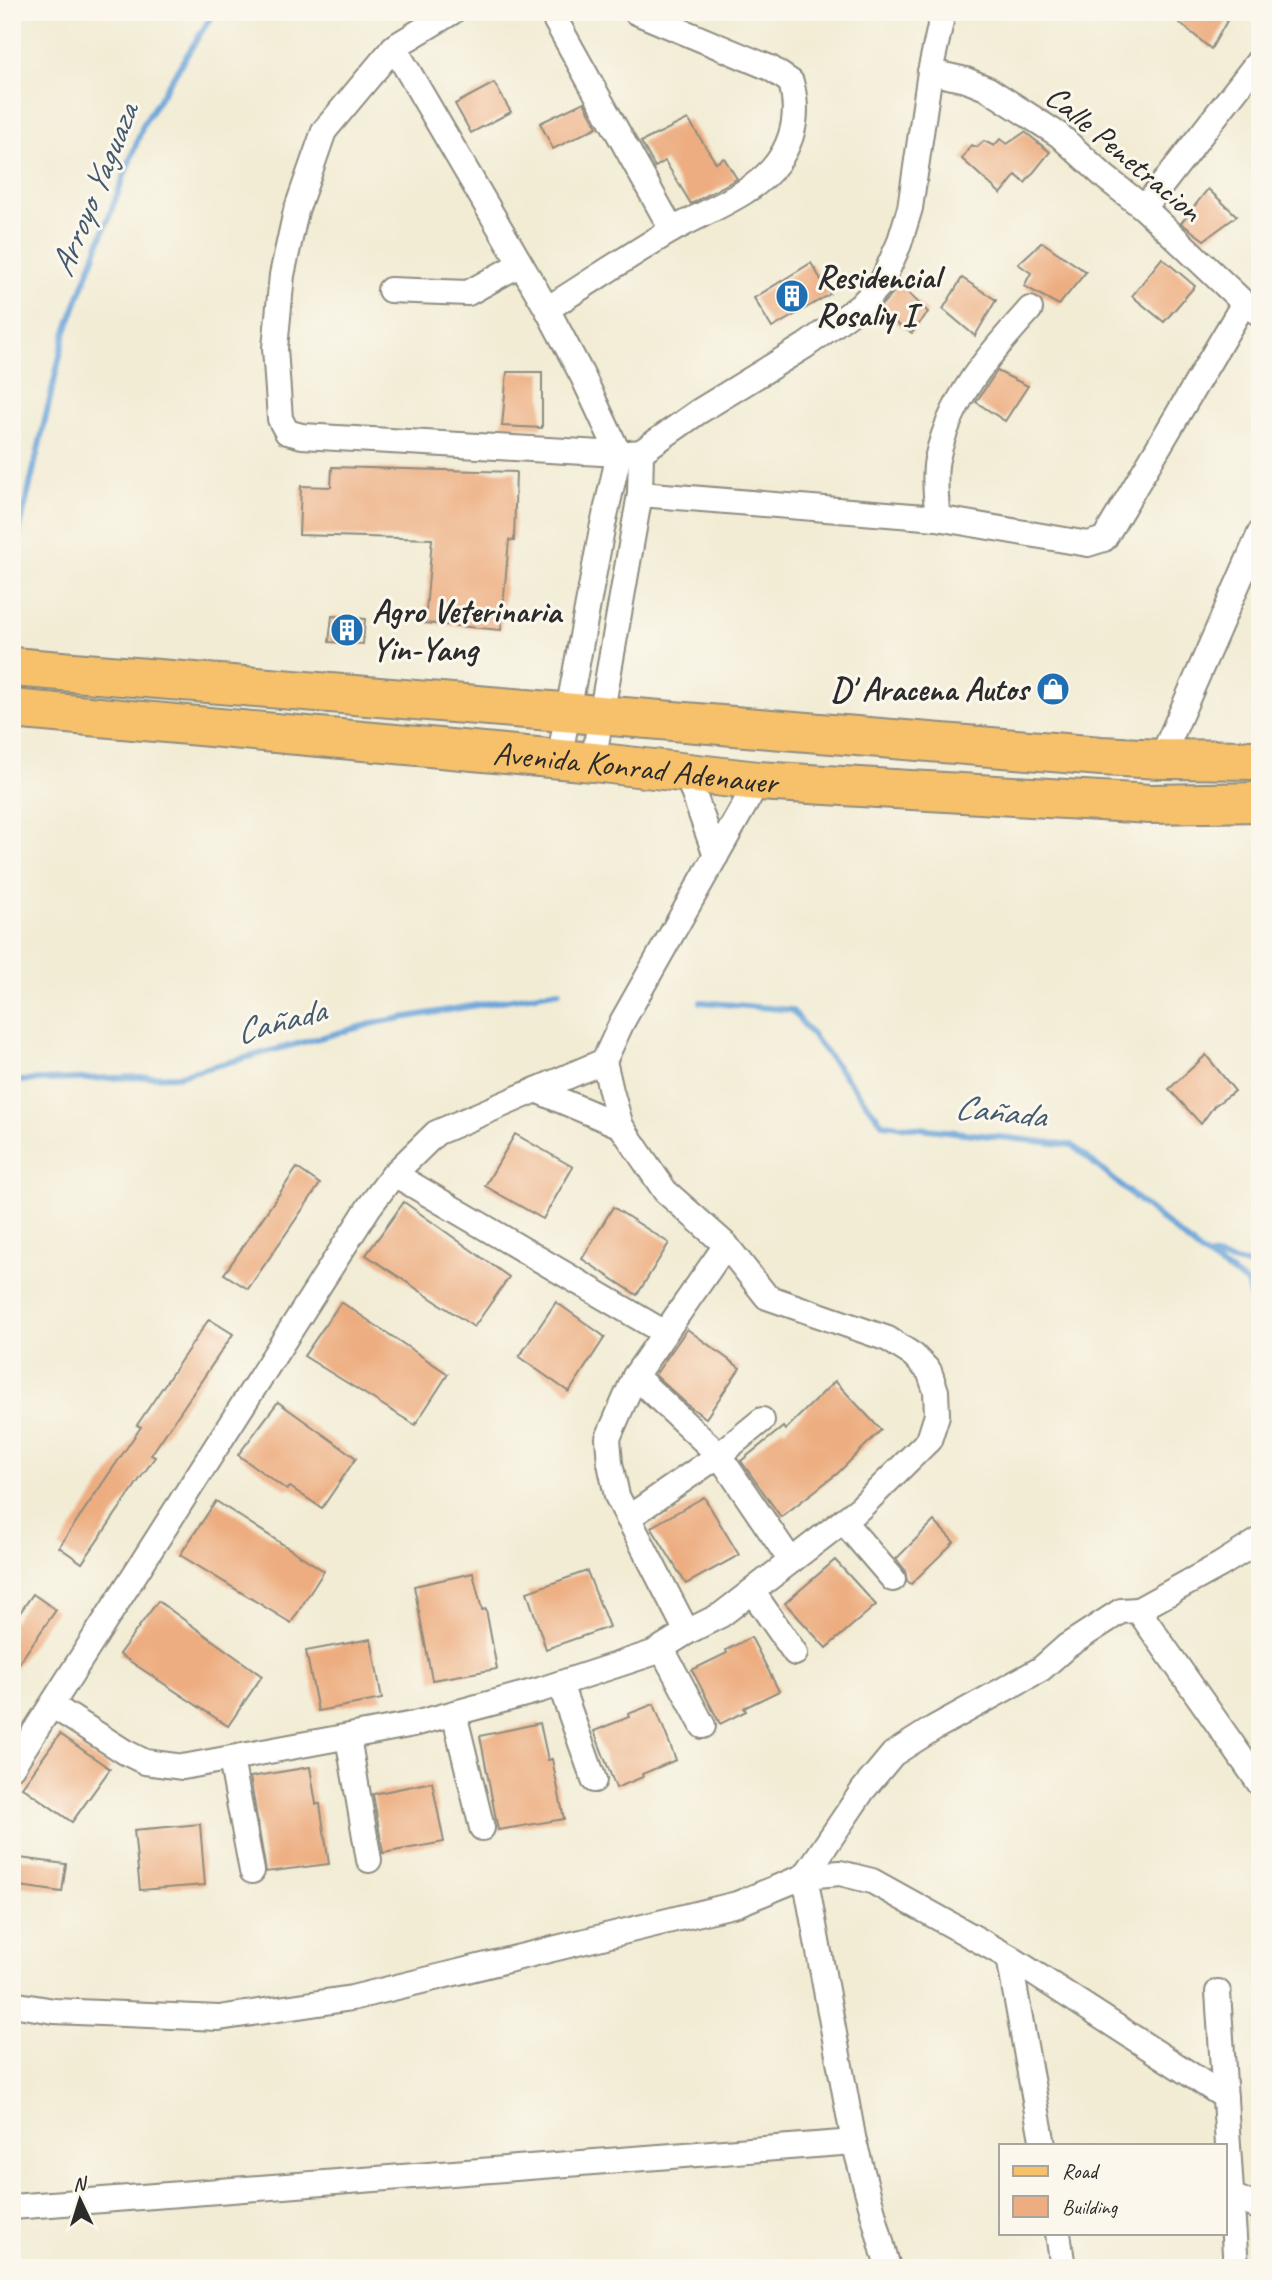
<svg xmlns="http://www.w3.org/2000/svg" width="1272" height="2280" font-family="Caveat,sans-serif">
	<style>
		.lines { fill: none; stroke-linecap: round; stroke-linejoin: round }
		.stream { stroke: #68a3d8; stroke-width: 6 }
		.building { fill: #edad80 }
		.minor-casing { stroke: #8e8c80; stroke-width: 28 }
		.primary-casing { stroke: #8e8c80; stroke-width: 42 }
		.minor { stroke: #fff; stroke-width: 24 }
		.primary { stroke: #f6c16b; stroke-width: 38 }
		.labels { text-anchor: middle; dominant-baseline: central; stroke-width: 6; stroke-linejoin: round; paint-order: stroke }
		.street-label { font-size: 33px; fill: #2b2b2b; stroke: #fbf7ec }
		.poi-label { font-size: 33px; font-weight: bold; fill: #2b2b2b; stroke: #fbf7ec; text-anchor: start }
		.water-label { font-size: 35px; font-style: italic; fill: #435b70; stroke: #fbf7ec }
	</style>
	<rect width="100%" height="100%" fill="#fbf7ec"/>
	<filter id="ink" filterUnits="userSpaceOnUse"><feTurbulence type="fractalNoise" baseFrequency=".0143" numOctaves="2"/><feDisplacementMap in="SourceGraphic" scale="14" xChannelSelector="R" yChannelSelector="G"/><feConvolveMatrix kernelMatrix="1 2 1 2 8 2 1 2 1" color-interpolation-filters="sRGB"/></filter>
	<filter id="wash" filterUnits="userSpaceOnUse"><feTurbulence type="fractalNoise" baseFrequency=".00686" numOctaves="4" result="noise"/><feDisplacementMap in="SourceGraphic" scale="28" xChannelSelector="R" yChannelSelector="G"/><feGaussianBlur stdDeviation="1.57" result="paint"/><feColorMatrix in="noise" values="0 0 0 0 0 0 0 0 0 0 0 0 0 0 0 0 0 1.4 0 .05"/><feComposite in="paint" operator="in"/></filter>
	<g filter="url(#wash)">
		<rect width="100%" height="100%" fill="#f2ecd4"/>
		<g class="lines">
			<!-- stream -->
			<g class="stream">
				<polyline points="12,562 65,334 144,123 214,12"/>
				<polyline points="701,1002 792,1010 883,1124 1072,1145 1203,1254 1247,1283 1260,1334"/>
				<polyline points="12,1081 177,1076 379,1022 559,991"/>
				<polyline points="1211,1256 1260,1268"/>
			</g>
		</g>
		<g id="blocks">
			<!-- building -->
			<g class="building">
				<polygon points="1167,12 1232,12 1211,49"/>
				<polygon points="494,83 511,112 471,133 455,104"/>
				<polygon points="584,102 597,127 553,149 540,123"/>
				<polygon points="688,119 716,163 724,158 737,179 691,204 665,161 655,167 641,142"/>
				<polygon points="1025,132 1050,152 1025,183 1016,175 1001,194 962,159 971,145 977,147 984,141 994,146 1000,139 1007,144"/>
				<polygon points="1208,189 1237,216 1204,240 1181,223"/>
				<polygon points="1042,242 1086,272 1059,305 1024,286 1031,273 1018,264"/>
				<polygon points="1162,258 1195,286 1164,322 1132,296"/>
				<polygon points="811,263 830,294 772,328 754,298"/>
				<polygon points="962,278 996,300 975,336 943,309"/>
				<polygon points="898,283 928,312 912,333 876,311 892,294"/>
				<polygon points="997,371 1028,386 1005,421 976,402"/>
				<polygon points="507,372 542,372 542,428 502,426"/>
				<polygon points="332,467 516,472 514,541 509,540 501,630 425,623 432,539 299,535 301,486 331,487"/>
				<polygon points="332,616 365,619 363,644 329,642"/>
				<polygon points="1206,1055 1235,1091 1214,1106 1201,1124 1169,1089"/>
				<polygon points="515,1134 573,1167 543,1219 485,1186"/>
				<polygon points="297,1168 320,1184 248,1289 224,1274"/>
				<polygon points="404,1202 509,1277 474,1327 366,1255"/>
				<polygon points="613,1207 669,1243 637,1295 582,1259"/>
				<polygon points="341,1302 448,1374 415,1425 304,1356"/>
				<polygon points="556,1302 605,1337 569,1392 519,1357"/>
				<polygon points="209,1319 233,1334 151,1455 155,1457 82,1563 59,1547 141,1427 137,1425"/>
				<polygon points="687,1329 740,1368 706,1418 690,1407 655,1375"/>
				<polygon points="835,1381 881,1430 838,1473 781,1517 741,1461 783,1427 785,1430"/>
				<polygon points="278,1402 356,1458 322,1508 290,1487 287,1490 238,1455"/>
				<polygon points="704,1497 739,1555 686,1584 651,1527"/>
				<polygon points="216,1501 324,1571 291,1623 180,1555"/>
				<polygon points="934,1521 954,1542 911,1584 907,1581 905,1570 896,1559"/>
				<polygon points="835,1560 876,1605 826,1648 785,1603"/>
				<polygon points="587,1571 609,1627 546,1649 527,1592"/>
				<polygon points="473,1573 482,1610 486,1609 497,1669 432,1680 414,1586"/>
				<polygon points="33,1594 56,1610 12,1673 12,1624"/>
				<polygon points="158,1601 262,1676 228,1726 119,1654"/>
				<polygon points="751,1637 779,1691 744,1708 746,1711 720,1724 692,1670 727,1653 726,1650"/>
				<polygon points="371,1639 382,1699 318,1711 306,1651"/>
				<polygon points="654,1704 676,1760 642,1774 643,1777 616,1788 594,1731 629,1717 628,1714"/>
				<polygon points="540,1723 548,1760 552,1759 564,1819 498,1830 480,1736"/>
				<polygon points="60,1734 110,1769 72,1822 22,1787"/>
				<polygon points="310,1767 316,1804 320,1804 329,1864 266,1872 250,1777"/>
				<polygon points="432,1782 444,1842 383,1853 373,1794"/>
				<polygon points="200,1824 205,1885 140,1890 134,1830"/>
				<polygon points="12,1857 66,1864 62,1892 12,1885"/>
			</g>
		</g>
	</g>
	<g filter="url(#ink)">
		<use href="#blocks" fill-opacity="0" stroke="#8e8c80" stroke-width="2"/>
		<g class="lines">
			<defs>
				<g id="minor">
					<polyline points="452,12 394,47 324,131 296,211 282,275 275,348 280,419 287,432 302,436 619,454 641,452 698,412 805,346 860,306 881,284 899,244 910,208 930,72 943,12"/>
					<polyline points="551,12 672,230"/>
					<polyline points="394,47 547,309 583,377 619,454 602,529 559,760"/>
					<polyline points="930,72 966,80 988,89 1059,135 1106,178 1144,208 1244,303 1260,314"/>
					<polyline points="1144,208 1260,59"/>
					<polyline points="390,290 468,293 520,264"/>
					<path d="M547 309C589 283 631 254 674 229 706 211 756 193 777 163 795 138 799 111 791 82L770 68 636 12"/>
					<polyline points="640,494 937,518 1088,544 1104,539 1244,303"/>
					<path d="M937 518C937 499 933 477 937 459 951 396 989 355 1030 309"/>
					<polyline points="1161,759 1260,533"/>
					<polyline points="593,762 640,494 641,452"/>
					<polyline points="687,775 716,856"/>
					<polyline points="536,1090 621,1126"/>
					<polyline points="394,1174 665,1333"/>
					<polyline points="635,1376 719,1455 791,1561"/>
					<polyline points="628,1518 719,1455 762,1420"/>
					<polyline points="843,1521 893,1579"/>
					<polyline points="752,1591 795,1653"/>
					<polyline points="1138,1610 1220,1565 1260,1540"/>
					<polyline points="687,1632 617,1496 610,1463 608,1438 635,1376 726,1245"/>
					<polyline points="662,1649 703,1726"/>
					<polyline points="560,1684 594,1780"/>
					<polyline points="53,1706 125,1752 145,1762 183,1767 414,1724 540,1690 653,1653 687,1632 721,1615 843,1521 860,1508 929,1440 937,1415 936,1391 929,1371 913,1355 888,1339 767,1297 726,1245 665,1191 621,1126 611,1091 604,1061 622,1022 758,781"/>
					<polyline points="454,1713 482,1828"/>
					<polyline points="348,1737 369,1860"/>
					<polyline points="231,1759 252,1871"/>
					<polyline points="12,1767 369,1207 394,1174 436,1133 604,1061"/>
					<polyline points="1009,1957 1043,2145"/>
					<polyline points="1218,1992 1236,2268"/>
					<polyline points="12,2004 54,2011 219,2018 352,1998 737,1904 805,1876 840,1873 872,1881 1009,1957 1225,2097"/>
					<polyline points="1230,2195 1260,2208"/>
					<polyline points="12,2207 854,2142"/>
					<polyline points="1058,2233 1063,2268"/>
					<polyline points="888,2268 854,2142 805,1876 863,1790 893,1754 934,1728 1041,1669 1067,1646 1121,1611 1138,1610 1260,1784"/>
				</g>
				<g id="primary">
					<polyline points="12,667 1101,756 1161,759 1260,760"/>
					<path id="s1" d="M12 709 593 762 758 781 1151 804 1260 802"/>
				</g>
			</defs>
			<!-- minor casing -->
			<use href="#minor" class="minor-casing"/>
			<!-- primary casing -->
			<use href="#primary" class="primary-casing"/>
			<!-- minor -->
			<use href="#minor" class="minor"/>
			<!-- primary -->
			<use href="#primary" class="primary"/>
		</g>
	</g>
	<!-- icons -->
	<defs>
		<symbol id="building-disc" viewBox="-11 -11 22 22"><circle r="9.5" fill="#1f6fb2" stroke="#fbf7ec"/><path d="M-4-6H4V6H1V3H-1V6H-4ZM-2.5-4.3h1.7v1.8h-1.7ZM.8-4.3h1.7v1.8H.8ZM-2.5-1h1.7V.8h-1.7ZM.8-1h1.7V.8H.8Z" fill="#fff"/></symbol>
		<symbol id="shop-disc" viewBox="-11 -11 22 22"><circle r="9.5" fill="#1f6fb2" stroke="#fbf7ec"/><path d="M-5-2.5h2.3a2.7 3.5 0 0 1 5.4 0H5L5.5 6h-11ZM-1.5-2.5h3a1.5 2.3 0 0 0-3 0Z" fill="#fff"/></symbol>
	</defs>
	<g fill-rule="evenodd">
		<use href="#building-disc" x="773" y="277" width="38" height="38"/>
		<use href="#building-disc" x="328" y="611" width="38" height="38"/>
		<use href="#shop-disc" x="1034" y="670" width="38" height="38"/>
	</g>
	<g class="labels">
		<!-- street labels -->
		<g class="street-label">
			<text transform="translate(1124 153) rotate(40)">Calle Penetracion</text>
			<text stroke="none"><textPath href="#s1" startOffset="626">Avenida Konrad Adenauer</textPath></text>
		</g>
		<!-- poi labels -->
		<g class="poi-label">
			<text x="816" y="277">Residencial<tspan x="816" dy="38">Rosaliy I</tspan></text>
			<text x="372" y="611">Agro Veterinaria<tspan x="372" dy="38">Yin-Yang</tspan></text>
			<text x="1028" y="689" text-anchor="end">D' Aracena Autos</text>
		</g>
		<!-- water labels -->
		<g class="water-label">
			<text transform="translate(94 190) rotate(-68)">Arroyo Yaguaza</text>
			<text transform="translate(280 1021) rotate(-15)">Cañada</text>
			<text transform="translate(1000 1111) rotate(6)">Cañada</text>
		</g>
	</g>
	<!-- margin -->
	<rect width="1272" height="2280" fill="none" stroke="#fbf7ec" stroke-width="42"/>
	<!-- legend -->
	<rect x="999" y="2144" width="228" height="91" fill="#fbf7ec" stroke="#a8a59f" stroke-width="2"/>
	<rect x="1013" y="2166" width="35" height="10" fill="#f6c16b" stroke="#a8a59f" stroke-width="2"/>
	<text x="1062" y="2178" font-size="21" fill="#2b2b2b">Road</text>
	<rect x="1013" y="2196" width="35" height="21" fill="#edad80" stroke="#a8a59f" stroke-width="2"/>
	<text x="1062" y="2214" font-size="21" fill="#2b2b2b">Building</text>
	<!-- north arrow -->
	<g transform="translate(80 2200) rotate(356)" stroke="#fbf7ec" stroke-width="5" paint-order="stroke">
	<path d="M0-5L12 26L0 18L-12 26Z" fill="#2b2b2b"/>
	<text y="-10" font-size="19" font-weight="bold" text-anchor="middle" fill="#2b2b2b">N</text>
	</g>
</svg>
